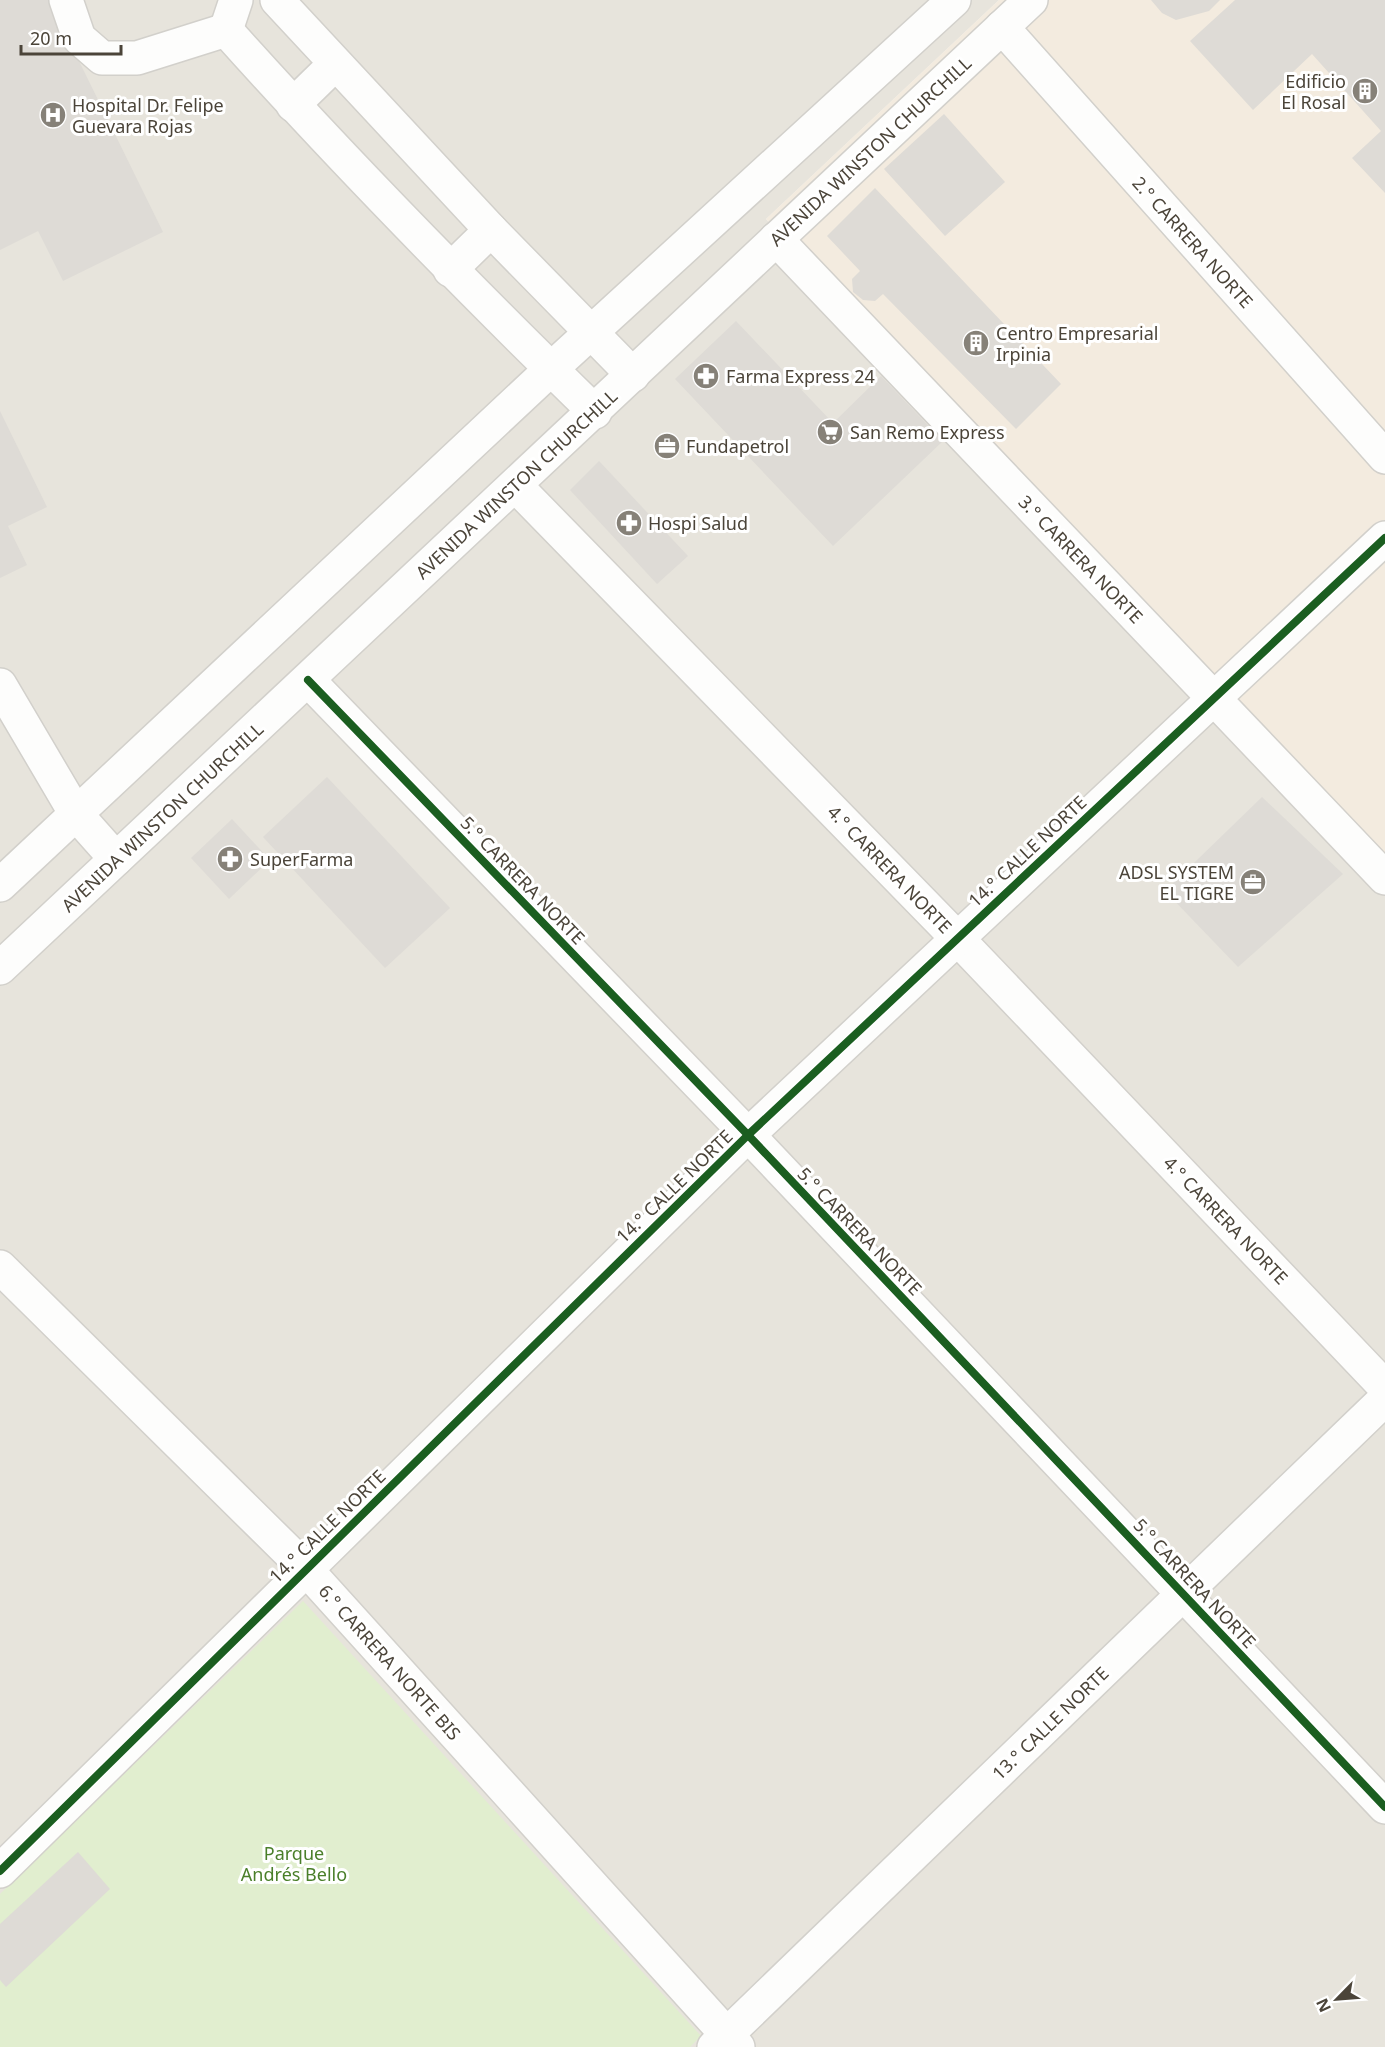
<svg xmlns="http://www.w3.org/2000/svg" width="1385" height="2047" font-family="'Noto Sans',sans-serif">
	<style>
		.residential { fill: #e7e4dc }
		.commercial { fill: #f3ebdf }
		.green { fill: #e1eecf }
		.building { fill: #dedbd6 }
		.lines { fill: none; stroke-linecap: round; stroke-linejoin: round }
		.minor-casing { stroke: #d2d0cb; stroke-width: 36 }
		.minor { stroke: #fdfdfc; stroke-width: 33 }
		.cycleway-casing { stroke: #fff; stroke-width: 11 }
		.cycleway { stroke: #1b5e20; stroke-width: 8 }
		.labels { text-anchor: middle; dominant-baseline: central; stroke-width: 6; stroke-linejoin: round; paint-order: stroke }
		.poi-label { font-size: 18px; fill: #4b4439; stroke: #fff; text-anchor: start }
		.street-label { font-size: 18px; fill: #4b4439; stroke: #fff }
		.park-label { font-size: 18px; fill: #4a7f2a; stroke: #fff }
	</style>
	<rect width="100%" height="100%" fill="#f4f2ee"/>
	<!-- residential -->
	<polygon class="residential" points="0,0 999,0 766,219 1385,870 1385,2047 0,2047"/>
	<!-- commercial -->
	<polygon class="commercial" points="999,0 1385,0 1385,870 766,219"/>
	<!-- green -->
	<polygon class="green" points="303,1601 701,2036 690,2047 0,2047 0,1894"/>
	<!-- building -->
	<g class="building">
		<polygon points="0,0 49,0 163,232 63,281 38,231 0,250"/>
		<polygon points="1151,0 1220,0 1209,11 1176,20 1162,13"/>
		<polygon points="1235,0 1385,0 1385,193 1352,158 1381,131 1312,54 1253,110 1190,41"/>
		<polygon points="944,114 1005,182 945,236 884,169"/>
		<polygon points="875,188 1061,384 1016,429 883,294 875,301 863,300 853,292 852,279 860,271 827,236"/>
		<polygon points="736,321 833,423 881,376 943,441 833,546 675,379"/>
		<polygon points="0,411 47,507 8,526 27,565 0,578"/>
		<polygon points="599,461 688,556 657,584 570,490"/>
		<polygon points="327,777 450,908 385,968 263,837"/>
		<polygon points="1262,797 1343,874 1238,967 1165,891"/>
		<polygon points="232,819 270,860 229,899 191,858"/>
		<polygon points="78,1852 110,1889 6,1987 0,1980 0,1924"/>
	</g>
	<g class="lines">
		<defs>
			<g id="minor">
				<path d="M66 0 79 38 102 58H137L226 30C344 162 468 288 595 412"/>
				<polyline points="277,0 491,230 633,375"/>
				<polyline points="1002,27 1385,457"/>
				<polyline points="226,30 236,0"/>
				<polyline points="293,105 335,64"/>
				<polyline points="776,239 1385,878"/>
				<polyline points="450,270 491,230"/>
				<polyline points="515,485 956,937 1385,1387"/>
				<polyline points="308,680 748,1135 1385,1807"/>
				<polyline points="0,685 76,814 116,859"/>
				<polyline points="0,885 551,369 954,0"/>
				<polyline points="0,968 1031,0"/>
				<polyline points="0,1267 305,1568 738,2047"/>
				<polyline points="0,1871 748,1135 1385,538"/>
				<polyline points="714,2047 1385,1399"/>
			</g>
		</defs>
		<!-- minor casing -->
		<use href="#minor" class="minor-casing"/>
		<!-- minor -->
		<use href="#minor" class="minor"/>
		<defs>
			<g id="cycleway">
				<polyline points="308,680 748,1135 1385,1807"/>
				<polyline points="0,1871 748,1135 1385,538"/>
			</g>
		</defs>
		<!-- cycleway casing -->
		<use href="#cycleway" class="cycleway-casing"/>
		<!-- cycleway -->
		<use href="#cycleway" class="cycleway"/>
	</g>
	<!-- icons -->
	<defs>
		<symbol id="building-disc" viewBox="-11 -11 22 22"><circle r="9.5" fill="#868178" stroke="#fff"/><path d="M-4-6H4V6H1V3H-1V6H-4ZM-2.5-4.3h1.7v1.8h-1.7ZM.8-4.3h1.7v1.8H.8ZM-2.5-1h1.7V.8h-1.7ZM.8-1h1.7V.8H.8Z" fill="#fff"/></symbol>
		<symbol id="hospital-disc" viewBox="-11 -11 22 22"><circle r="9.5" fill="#868178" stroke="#fff"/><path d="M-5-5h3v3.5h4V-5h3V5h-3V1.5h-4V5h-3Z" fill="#fff"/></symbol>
		<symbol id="pharmacy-disc" viewBox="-11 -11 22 22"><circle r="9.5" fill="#868178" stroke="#fff"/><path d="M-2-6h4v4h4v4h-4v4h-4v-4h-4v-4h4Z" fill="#fff"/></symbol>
		<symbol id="supermarket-disc" viewBox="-11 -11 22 22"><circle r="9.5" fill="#868178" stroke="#fff"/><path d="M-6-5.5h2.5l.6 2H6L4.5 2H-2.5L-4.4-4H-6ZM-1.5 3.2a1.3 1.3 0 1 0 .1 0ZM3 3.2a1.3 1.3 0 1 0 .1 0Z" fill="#fff"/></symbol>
		<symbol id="office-disc" viewBox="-11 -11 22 22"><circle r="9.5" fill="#868178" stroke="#fff"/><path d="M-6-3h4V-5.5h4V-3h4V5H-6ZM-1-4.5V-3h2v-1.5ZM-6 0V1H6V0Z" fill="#fff"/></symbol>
	</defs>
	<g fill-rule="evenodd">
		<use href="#building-disc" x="1350" y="76" width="30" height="30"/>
		<use href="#hospital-disc" x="38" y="100" width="30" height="30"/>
		<use href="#building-disc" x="961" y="328" width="30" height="30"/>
		<use href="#pharmacy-disc" x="691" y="361" width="30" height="30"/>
		<use href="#supermarket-disc" x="815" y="417" width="30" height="30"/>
		<use href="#office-disc" x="652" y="431" width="30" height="30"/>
		<use href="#pharmacy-disc" x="614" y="508" width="30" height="30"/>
		<use href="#pharmacy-disc" x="215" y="844" width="30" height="30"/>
		<use href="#office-disc" x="1238" y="867" width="30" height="30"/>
	</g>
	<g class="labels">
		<!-- poi labels -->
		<g class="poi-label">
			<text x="1346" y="81" text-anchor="end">Edificio<tspan x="1346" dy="21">El Rosal</tspan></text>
			<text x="72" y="105">Hospital Dr. Felipe<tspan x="72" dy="21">Guevara Rojas</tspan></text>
			<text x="996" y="333">Centro Empresarial<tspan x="996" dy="21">Irpinia</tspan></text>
			<text x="726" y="376">Farma Express 24</text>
			<text x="850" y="432">San Remo Express</text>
			<text x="686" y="446">Fundapetrol</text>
			<text x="648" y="523">Hospi Salud</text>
			<text x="250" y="859">SuperFarma</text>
			<text x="1234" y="872" text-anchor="end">ADSL SYSTEM<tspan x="1234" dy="21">EL TIGRE</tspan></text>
		</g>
		<!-- street labels -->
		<g class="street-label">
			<text transform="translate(870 151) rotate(-43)">AVENIDA WINSTON CHURCHILL</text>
			<text transform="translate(1193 242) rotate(48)">2.° CARRERA NORTE</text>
			<text transform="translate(516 484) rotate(-43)">AVENIDA WINSTON CHURCHILL</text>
			<text transform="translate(1081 559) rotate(46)">3.° CARRERA NORTE</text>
			<text transform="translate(162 817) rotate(-43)">AVENIDA WINSTON CHURCHILL</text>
			<text transform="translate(1027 851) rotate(-43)">14.° CALLE NORTE</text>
			<text transform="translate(890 869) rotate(46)">4.° CARRERA NORTE</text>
			<text transform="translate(523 880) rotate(46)">5.° CARRERA NORTE</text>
			<text transform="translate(674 1186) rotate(-44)">14.° CALLE NORTE</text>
			<text transform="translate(1226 1220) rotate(46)">4.° CARRERA NORTE</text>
			<text transform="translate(860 1231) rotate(46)">5.° CARRERA NORTE</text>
			<text transform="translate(327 1526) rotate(-44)">14.° CALLE NORTE</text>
			<text transform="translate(1195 1583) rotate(47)">5.° CARRERA NORTE</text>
			<text transform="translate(390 1662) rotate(48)">6.° CARRERA NORTE BIS</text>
			<text transform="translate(1050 1723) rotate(-44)">13.° CALLE NORTE</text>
		</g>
		<!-- park labels -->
		<g class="park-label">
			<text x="294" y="1853">Parque<tspan x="294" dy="21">Andrés Bello</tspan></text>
		</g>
	</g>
	<!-- north arrow -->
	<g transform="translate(1337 1999) rotate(245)" stroke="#ffffff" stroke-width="4.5" paint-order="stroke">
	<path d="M0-4.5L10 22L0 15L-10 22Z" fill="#4b4439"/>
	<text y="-9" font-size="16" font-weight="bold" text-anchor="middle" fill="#4b4439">N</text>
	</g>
	<!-- scale -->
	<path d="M21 45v9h100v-9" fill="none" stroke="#4b4439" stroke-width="3"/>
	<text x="30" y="45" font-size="18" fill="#4b4439" stroke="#ffffff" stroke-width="4.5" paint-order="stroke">20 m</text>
</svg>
